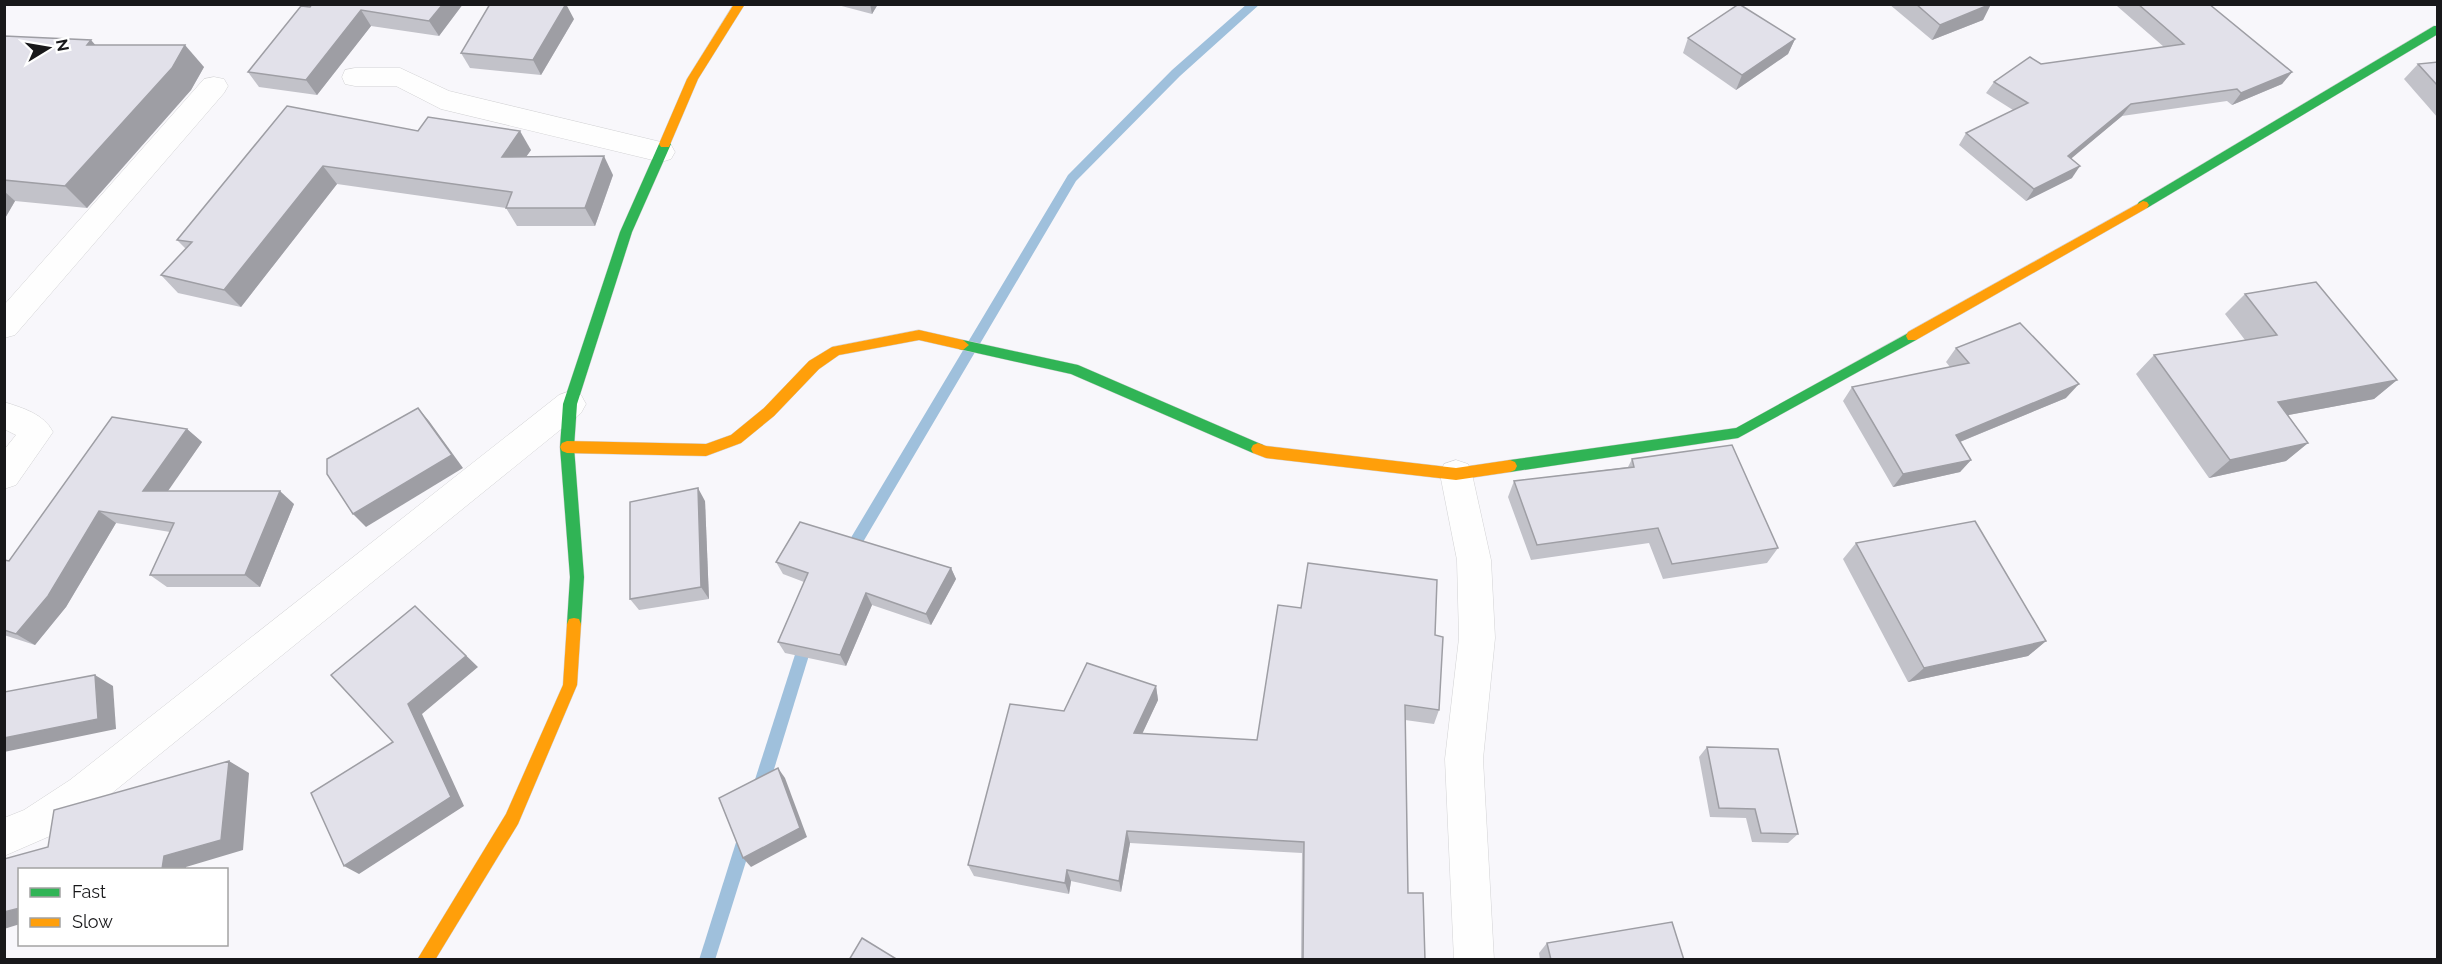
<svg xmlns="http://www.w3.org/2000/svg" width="2442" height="964" font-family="Raleway,sans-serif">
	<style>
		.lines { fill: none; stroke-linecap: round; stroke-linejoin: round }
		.stream { fill: #9fc0dc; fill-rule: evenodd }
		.street-casing { stroke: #d2d2d4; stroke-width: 1 }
		.fast-casing { stroke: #d2d2d4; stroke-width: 1 }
		.slow-casing { stroke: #d2d2d4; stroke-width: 1 }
		.street { fill: #fefefe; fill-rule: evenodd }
		.fast { fill: #30b455; fill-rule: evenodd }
		.slow { fill: #ff9f0a; fill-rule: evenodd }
		.wall { fill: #c2c2c9 }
		.shaded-wall { fill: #9e9ea4 }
		.building { fill: #e2e1ea; stroke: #9e9ea4; stroke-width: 1.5 }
	</style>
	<rect width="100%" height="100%" fill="#f8f7fb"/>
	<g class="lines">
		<!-- stream -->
		<g class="stream">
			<polygon points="1247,4 1260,4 1180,76 1076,181 853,559 848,561 843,559 841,555 843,551 1068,175 1172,70"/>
			<polygon points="807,632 812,634 814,639 767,792 764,797 759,799 754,797 751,792 800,639 802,634"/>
			<polygon points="746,828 752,831 754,836 715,960 699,960 738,836 740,831"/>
		</g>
		<defs>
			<g id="street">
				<polygon points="355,68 400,68 449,91 661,142 671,145 675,152 671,159 661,162 441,109 396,86 355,86 345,84 342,77 345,70"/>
				<polygon points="214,77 224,79 228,86 224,93 15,335 4,338 4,305 204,79"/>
				<polygon points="570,391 581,395 586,404 581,413 96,806 50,836 4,856 4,818 24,810 70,780 559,395"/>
				<path d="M4 402C23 408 44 414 53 432L16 485 4 489V450L16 435 4 429Z"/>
				<polygon points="1456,460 1468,464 1472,474 1491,560 1495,638 1483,759 1494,960 1454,960 1445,759 1459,638 1457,560 1440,474 1444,464"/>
			</g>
			<g id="fast">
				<polygon points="2434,26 2438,26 2438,34 2147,208 2139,208 2137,205 2139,202"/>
				<polygon points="665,140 671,144 632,232 577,404 574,447 584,577 581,624 579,629 574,630 569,629 567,624 570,577 560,447 563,404 620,232 659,144"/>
				<polygon points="1912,331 1918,336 1916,340 1738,438 1510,472 1505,470 1503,466 1505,462 1510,460 1736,428"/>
				<polygon points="963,340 1078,365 1263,445 1265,449 1263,453 1253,453 1071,374 959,349 957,345"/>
			</g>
			<g id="slow">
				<polygon points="734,4 745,4 698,79 669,147 661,147 659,144 687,79"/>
				<polygon points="2143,201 2147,202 2149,205 2147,208 1916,340 1908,340 1906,336 1908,332"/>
				<polygon points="919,330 963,340 969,345 963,350 919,340 839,355 819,369 774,416 741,443 706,456 567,453 562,451 560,447 562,443 567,441 706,444 731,435 764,408 809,361 832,347"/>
				<polygon points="1258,443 1266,446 1456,468 1510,460 1515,462 1517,466 1515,470 1510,472 1456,480 1266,458 1253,453 1251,449 1253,445"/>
				<polygon points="574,618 579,619 581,624 577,685 518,824 435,960 417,960 506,814 563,685 567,624 569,619"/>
			</g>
		</defs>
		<!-- street casing -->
		<use href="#street" class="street-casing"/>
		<!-- fast casing -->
		<use href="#fast" class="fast-casing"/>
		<!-- slow casing -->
		<use href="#slow" class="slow-casing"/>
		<!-- street -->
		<use href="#street" class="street"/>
		<!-- fast -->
		<use href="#fast" class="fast"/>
		<!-- slow -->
		<use href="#slow" class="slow"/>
	</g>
	<!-- wall -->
	<g class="wall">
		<polygon points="463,4 439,36 371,26 317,95 259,87 248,72 310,7"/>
		<polygon points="834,4 878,4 872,14"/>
		<polygon points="1889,4 1991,4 1983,20 1932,40"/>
		<polygon points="2118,4 2209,4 2292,72 2282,84 2232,105 2227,101 2122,116 2071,158 2072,178 2026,201 1959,145 1966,133 2013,110 1986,93 1994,82 2041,64 2164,47 2117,6"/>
		<polygon points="574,19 541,75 470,68 461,53"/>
		<polygon points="4,36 95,45 204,67 191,90 87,208 15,201 4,220"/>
		<polygon points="1688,38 1795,39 1788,54 1736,90 1683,53"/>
		<polygon points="2438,62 2438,118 2404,79 2418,64"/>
		<polygon points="287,106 418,131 531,150 526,157 613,175 595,226 517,226 506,208 337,184 241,307 178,293 161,275 186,249 177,240"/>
		<polygon points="2245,294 2397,380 2374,399 2288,415 2308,443 2286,461 2209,478 2136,374 2154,355 2245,340 2225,314"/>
		<polygon points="1956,348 2066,398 1960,442 1971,460 1960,472 1893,487 1843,401 1852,387 1950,367 1946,362"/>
		<polygon points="187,429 202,442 167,491 294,504 260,587 167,587 150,575 170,532 116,523 66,607 35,645 4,635 4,560 9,561"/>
		<polygon points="1632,459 1778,548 1767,563 1663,579 1649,543 1531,560 1508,497 1514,481 1628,467"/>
		<polygon points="705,501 709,599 639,610 630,599"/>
		<polygon points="1856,543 2046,641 2028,656 1908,682 1843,559"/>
		<polygon points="776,562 951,568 956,579 931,625 872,605 846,666 785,653 778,642 804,582 783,574"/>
		<polygon points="1435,635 1439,710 1434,724 1405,720 1408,893 1425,960 1301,960 1302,853 1130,843 1121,892 1071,881 1069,894 974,876 968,865 1064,711 1156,686 1158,700 1142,734 1257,740"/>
		<polygon points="1707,747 1798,834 1788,843 1752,842 1746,818 1710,817 1699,757"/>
		<polygon points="1547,943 1684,960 1540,960 1539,953"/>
	</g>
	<!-- shaded-wall -->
	<g class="shaded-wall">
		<polygon points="443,4 463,4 439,36 429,21"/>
		<polygon points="566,4 574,19 541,75 533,60"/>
		<polygon points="870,4 878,4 872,14"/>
		<polygon points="1991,4 1983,20 1932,40 1940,25"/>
		<polygon points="361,10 371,26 317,95 306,80"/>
		<polygon points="1795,39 1788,54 1736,90 1742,75"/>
		<polygon points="91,40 111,63 87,45"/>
		<polygon points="185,45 204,67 191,90 87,208 65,186"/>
		<polygon points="2292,72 2282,84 2232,105 2241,93"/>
		<polygon points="2131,104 2122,116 2060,168 2068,156"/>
		<polygon points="520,131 531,150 513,175 502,157"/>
		<polygon points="604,156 613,175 595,226 585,208"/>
		<polygon points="323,166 337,184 241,307 224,290"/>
		<polygon points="2080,166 2072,178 2026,201 2034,189"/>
		<polygon points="4,191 15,201 4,220"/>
		<polygon points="2397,380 2374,399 2257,421 2278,402"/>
		<polygon points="2079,384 2066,398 1945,448 1956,435"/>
		<polygon points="418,408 429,421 463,468 366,527 353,514"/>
		<polygon points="187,429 202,442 159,504 143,491"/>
		<polygon points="2308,443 2286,461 2209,478 2230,460"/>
		<polygon points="1971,460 1960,472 1893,487 1903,474"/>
		<polygon points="698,488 705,501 709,599 701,587"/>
		<polygon points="280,491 294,504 260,587 245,575"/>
		<polygon points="99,511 116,523 66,607 35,645 16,634"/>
		<polygon points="951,568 956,579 931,625 926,614"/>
		<polygon points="866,593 872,605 846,666 840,655"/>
		<polygon points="415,606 478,667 422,714 464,806 359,874 344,866 408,704"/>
		<polygon points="2046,641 2028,656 1908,682 1924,668"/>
		<polygon points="95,675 113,686 116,729 4,752 4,738"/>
		<polygon points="1156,686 1158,700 1136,747 1134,733"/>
		<polygon points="229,761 249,773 243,850 186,867 186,870 159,870 164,856"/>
		<polygon points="778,768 785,778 807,837 751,867 743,858"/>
		<polygon points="1127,831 1130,843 1121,892 1119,881"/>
		<polygon points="1067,870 1071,881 1069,894 1065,883"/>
		<polygon points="20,908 20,924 4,929 4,912"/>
	</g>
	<!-- building -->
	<g class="building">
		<polygon points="312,4 443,4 429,21 361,10 306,80 248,72 301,6 310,7"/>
		<polygon points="490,4 566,4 533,60 461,53"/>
		<polygon points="1739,4 1795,39 1742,75 1688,38"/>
		<polygon points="1916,4 1991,4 1940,25"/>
		<polygon points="2138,4 2209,4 2292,72 2241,93 2237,89 2131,104 2068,156 2080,166 2034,189 1966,133 2028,103 1994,82 2030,57 2041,64 2184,44"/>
		<polygon points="4,36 91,40 87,45 185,45 172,68 65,186 4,180"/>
		<polygon points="2438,62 2438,86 2418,64"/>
		<polygon points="287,106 418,131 428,117 520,131 502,157 604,156 585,208 506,208 512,192 323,166 224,290 161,275 192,242 177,240"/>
		<polygon points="2316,282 2397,380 2278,402 2308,443 2230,460 2154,355 2277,335 2245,294"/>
		<polygon points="2020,323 2079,384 1956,435 1971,460 1903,474 1852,387 1969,363 1956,348"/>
		<polygon points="418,408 452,455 353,514 327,474 327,459"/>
		<polygon points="112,417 187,429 143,491 280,491 245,575 150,575 174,523 99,511 48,596 16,634 4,630 4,560 9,561"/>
		<polygon points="1732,445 1778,548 1672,564 1658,528 1537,545 1514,481 1634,467 1632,459"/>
		<polygon points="698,488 701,587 630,599 630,502"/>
		<polygon points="1975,521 2046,641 1924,668 1856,543"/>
		<polygon points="800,522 951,568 926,614 866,593 840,655 778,642 808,573 776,562"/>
		<polygon points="1308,563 1437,580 1435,635 1443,637 1439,710 1405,705 1408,893 1423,893 1425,960 1303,960 1304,842 1127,831 1119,881 1067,870 1065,883 968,865 1010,704 1064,711 1087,663 1156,686 1134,733 1257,740 1278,605 1301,608"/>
		<polygon points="415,606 466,656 408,704 451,797 344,866 311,793 393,742 331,675"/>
		<polygon points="95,675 98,719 4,738 4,692"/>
		<polygon points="1707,747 1778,749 1798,834 1761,833 1755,809 1719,808"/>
		<polygon points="229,761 221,840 164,856 162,869 159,870 20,870 20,908 4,912 4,859 48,847 54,810"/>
		<polygon points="778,768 800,828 743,858 719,798"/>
		<polygon points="1672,922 1684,960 1551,960 1547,943"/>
		<polygon points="862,938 898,960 849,960"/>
	</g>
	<!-- border -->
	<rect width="2442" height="964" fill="none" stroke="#18181a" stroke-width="12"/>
	<!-- legend -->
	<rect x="18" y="868" width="210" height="78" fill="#ffffff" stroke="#a3a3a3" stroke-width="1.5"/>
	<rect x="30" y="888" width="30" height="9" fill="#30b455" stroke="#a3a3a3" stroke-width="1.5"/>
	<text x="72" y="898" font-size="18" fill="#18181a">Fast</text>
	<rect x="30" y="918" width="30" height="9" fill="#ff9f0a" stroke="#a3a3a3" stroke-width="1.5"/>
	<text x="72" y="928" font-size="18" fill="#18181a">Slow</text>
	<!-- north arrow -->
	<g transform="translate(48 48) rotate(79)" stroke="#ffffff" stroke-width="4.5" paint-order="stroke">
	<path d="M0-4.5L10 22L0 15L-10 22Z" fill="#18181a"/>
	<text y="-9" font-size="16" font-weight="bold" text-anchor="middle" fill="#18181a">N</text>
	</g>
</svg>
